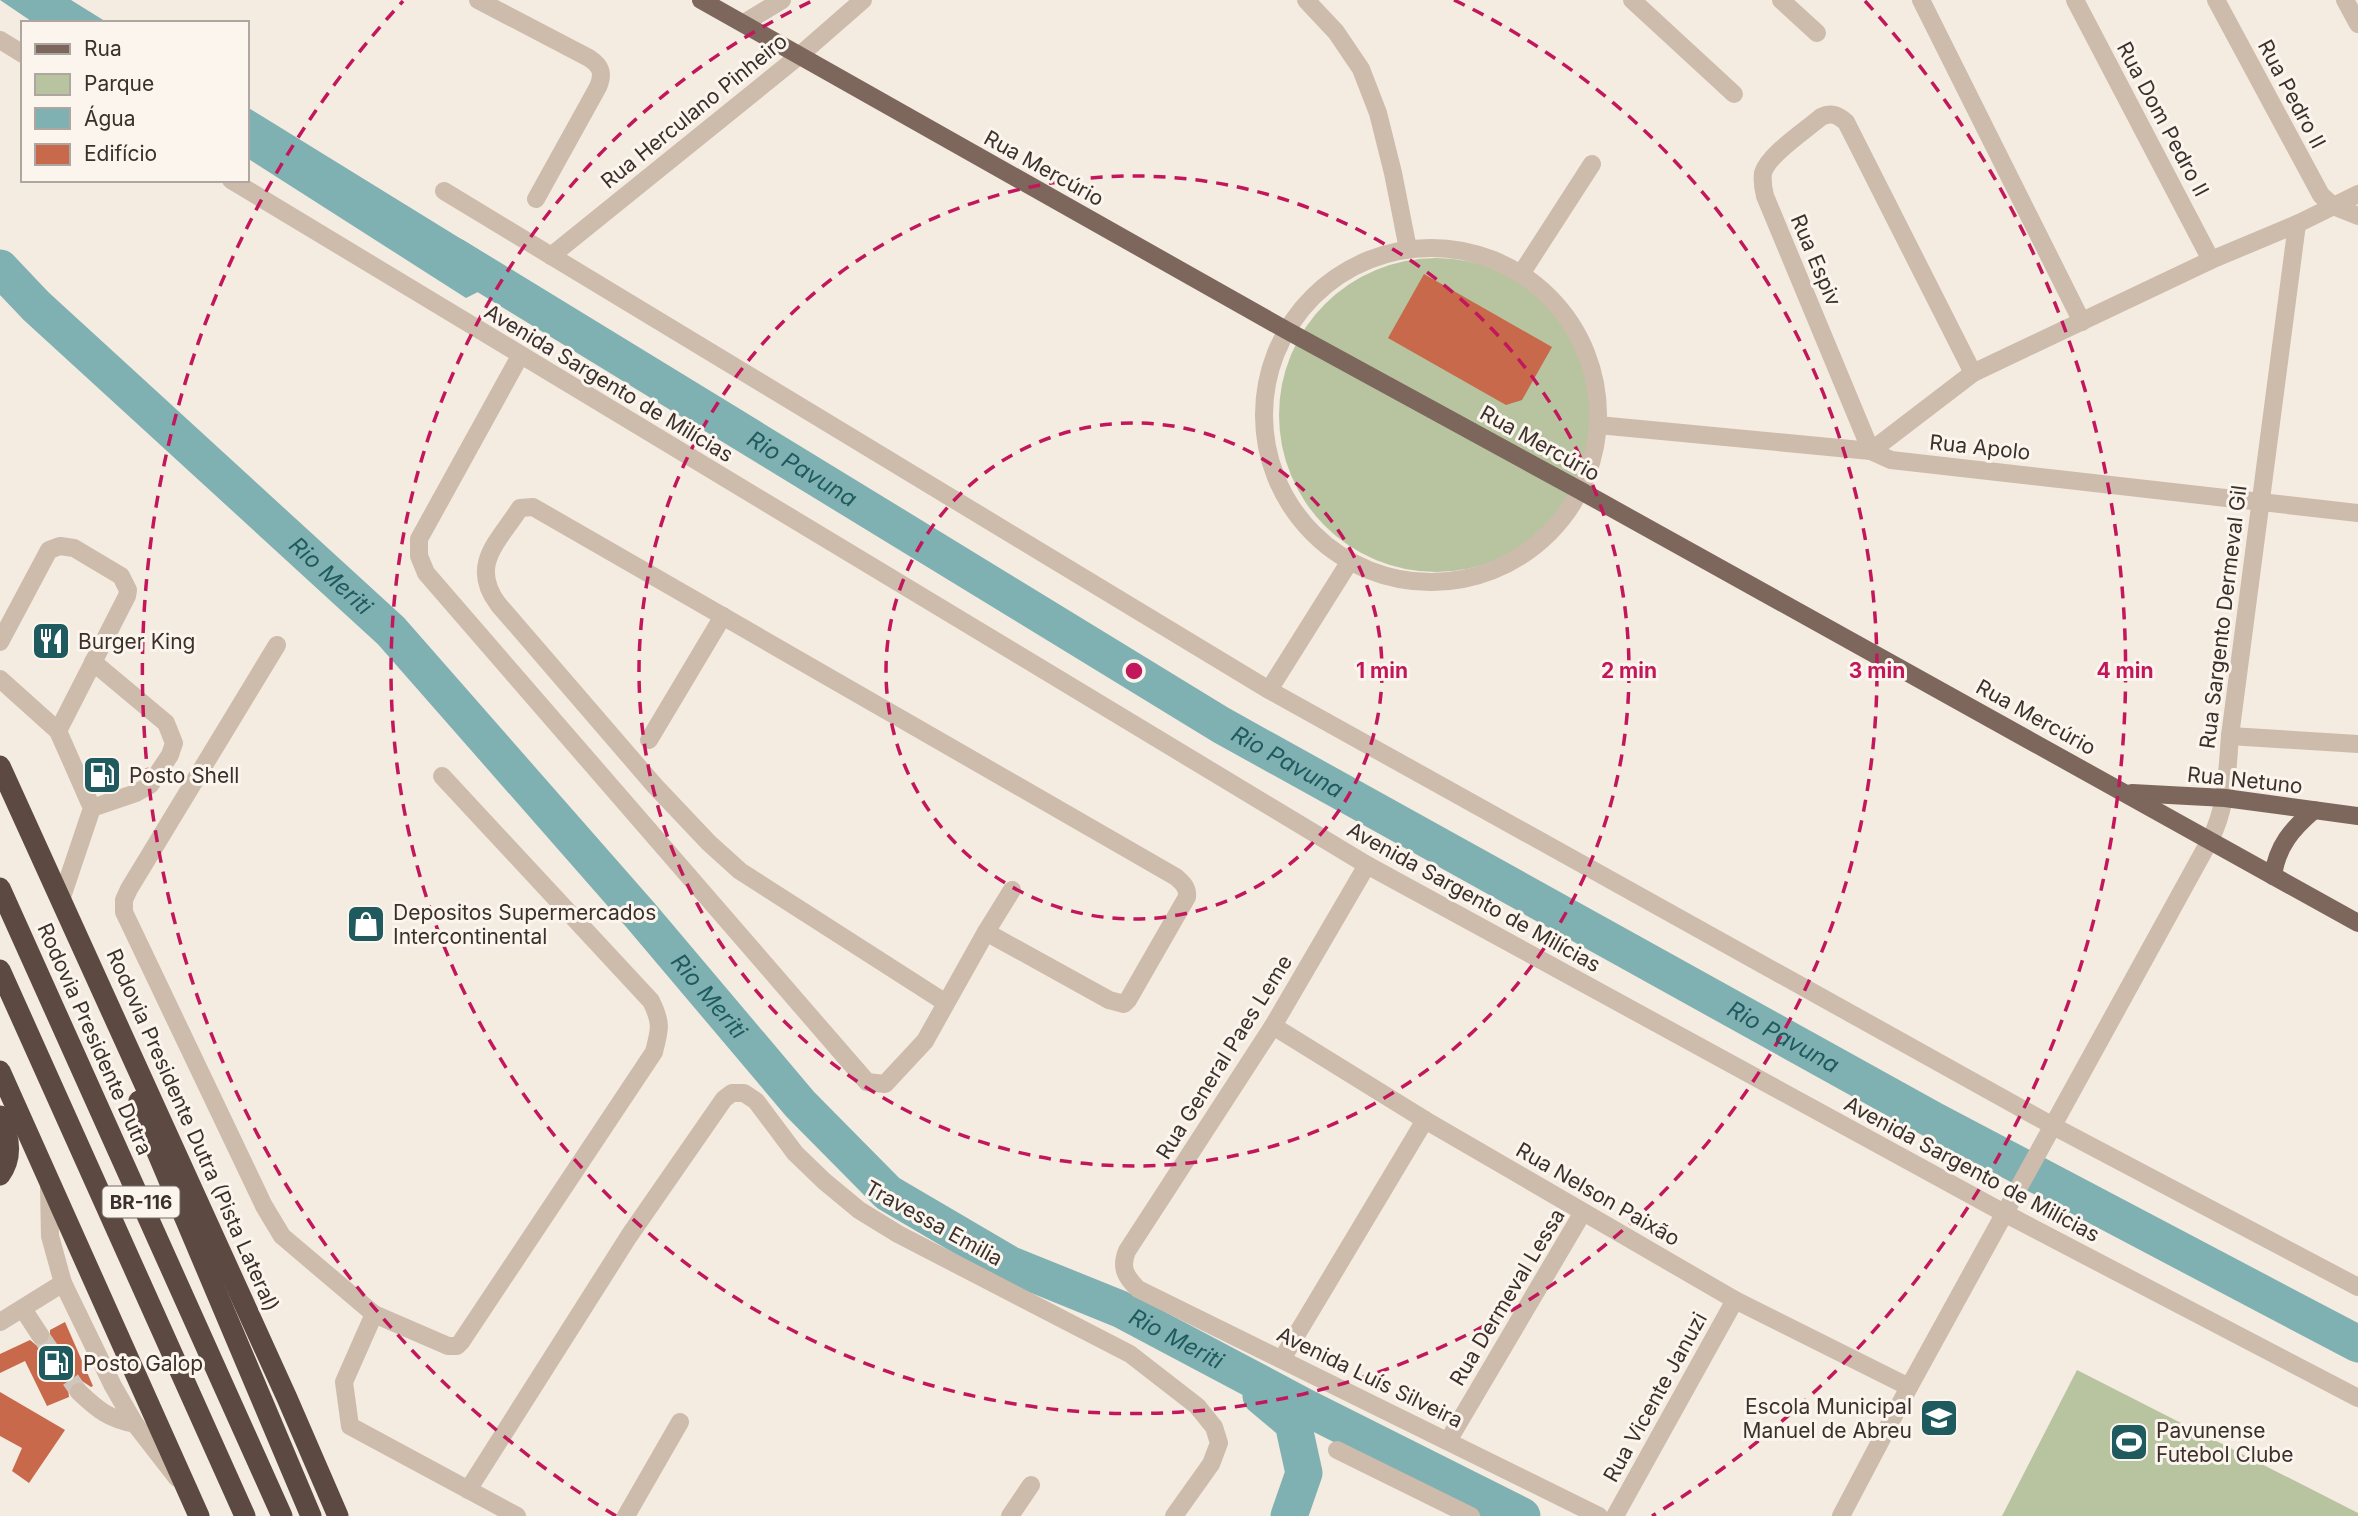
<svg xmlns="http://www.w3.org/2000/svg" width="2358" height="1516" font-family="Inter,sans-serif">
	<style>
		.green { fill: #b8c4a0 }
		.water { fill: #7fb0b2 }
		.lines { fill: none; stroke-linecap: round; stroke-linejoin: round }
		.river { stroke: #7fb0b2; stroke-width: 37 }
		.building { fill: #c8694b }
		.minor-tunnel { stroke: #cfc6bd; stroke-width: 18; stroke-dasharray: 18 9; stroke-linecap: butt }
		.minor { stroke: #cdbbac; stroke-width: 18 }
		.major { stroke: #7d675c; stroke-width: 18 }
		.highway { stroke: #5c4a42; stroke-width: 21 }
		.ring { fill: none; stroke: #c2185b; stroke-width: 3.5; stroke-dasharray: 12 9 }
		.labels { text-anchor: middle; dominant-baseline: central; stroke-width: 6; stroke-linejoin: round; paint-order: stroke }
		.shield { fill: #fbf5ee; stroke: #756b66; stroke-width: 2 }
		.shield-label { font-size: 19px; font-weight: bold; fill: #3b302b }
		.street-label { font-size: 21px; fill: #3b302b; stroke: #fbf5ee }
		.poi-label { font-size: 21px; fill: #3b302b; stroke: #fbf5ee; text-anchor: start }
		.water-label { font-size: 23px; font-style: italic; fill: #1f5a5e; stroke: #fbf5ee }
		.centre { fill: #c2185b; stroke: #fbf5ee; stroke-width: 3.5 }
		.ring-label { font-size: 21px; text-anchor: middle; font-weight: bold; fill: #c2185b; stroke: #fbf5ee; stroke-width: 6; stroke-linejoin: round; paint-order: stroke }
	</style>
	<rect width="100%" height="100%" fill="#f4ebe1"/>
	<!-- green -->
	<g class="green">
		<circle cx="1436" cy="415" r="157"/>
		<polygon points="2077,1370 2358,1513 2358,1516 2002,1516"/>
	</g>
	<!-- water -->
	<g class="water">
		<polygon points="0,0 71,0 108,23 34,23"/>
		<polygon points="247,107 505,266 496,283 466,298 247,158"/>
	</g>
	<g class="lines">
		<!-- river -->
		<g class="river">
			<path id="s1" d="M454 256 1221 725 1933 1120 2358 1344"/>
			<path id="s2" d="M0 268 36 306 391 631 642 917 800 1104 888 1193 1009 1264 1120 1309 1305 1407 1522 1516"/>
			<polyline points="1261,1396 1293,1423 1304,1473 1289,1516"/>
		</g>
	</g>
	<!-- building -->
	<g class="building">
		<polygon points="1424,274 1552,347 1522,400 1506,405 1388,338"/>
		<polygon points="65,1322 93,1386 91,1387 82,1381 75,1381 68,1389 69,1397 47,1406 25,1361 0,1373 0,1354 30,1340 36,1345 46,1345 50,1339 50,1330"/>
		<polygon points="0,1392 65,1430 29,1483 12,1471 22,1448 0,1436"/>
	</g>
	<g class="lines">
		<!-- minor-tunnel -->
		<polyline class="minor-tunnel" points="40,1335 79,1392"/>
		<!-- minor -->
		<g class="minor">
			<path d="M478 0 589 58C601 66 604 73 598 87L536 199"/>
			<polyline points="1306,0 1336,32 1361,69 1378,113 1393,173 1408,249"/>
			<polyline points="1632,0 1734,94"/>
			<polyline points="1781,0 1817,33"/>
			<polyline points="1921,0 2082,322"/>
			<polyline points="2075,0 2211,260"/>
			<polyline points="2216,0 2321,195 2333,206 2358,216"/>
			<polyline points="2345,0 2358,24"/>
			<polyline points="744,23 782,0"/>
			<polyline points="0,40 23,54"/>
			<polyline points="231,180 1367,865 2004,1213 2358,1398"/>
			<polyline points="444,191 1269,690 2053,1126 2358,1287"/>
			<circle cx="1431" cy="415" r="167"/>
			<polyline points="551,256 800,55 863,0"/>
			<polyline points="1521,274 1592,164"/>
			<path d="M520 356 419 539V556L426 573 867 1082 885 1084 925 1041 986 932 1109 1000 1124 1004 1128 1000 1187 897C1188 888 1183 883 1176 877L533 507 520 508C498 542 469 565 498 604L655 786 709 843 740 871 946 1003"/>
			<polyline points="1598,425 1871,451 1891,460 2358,513"/>
			<path d="M1871 451 1765 196C1763 188 1762 181 1763 173 1768 155 1806 130 1821 117 1831 112 1838 115 1846 122L1973 373"/>
			<polyline points="1871,451 1973,373 2211,260 2297,224 2358,194"/>
			<polyline points="0,642 49,550 60,546 74,548 121,576 128,590 127,596 58,731"/>
			<path d="M277 645 129 889 124 900V912L264 1206 282 1236 374 1314 448 1346H457L461 1342 654 1052C660 1029 662 1023 651 1001L442 776"/>
			<polyline points="0,679 58,731 92,808 61,900"/>
			<polyline points="1269,690 1350,561"/>
			<polyline points="2230,736 2358,744"/>
			<polyline points="649,740 723,616"/>
			<polyline points="92,808 136,793 150,785 170,755 174,743 166,723 93,662"/>
			<path d="M1367 865 1273 1026 1127 1251C1120 1268 1126 1277 1138 1289L1599 1516"/>
			<polyline points="986,932 1012,890"/>
			<polyline points="1273,1026 1425,1120 1735,1300 1909,1387"/>
			<polyline points="49,1186 50,1236 63,1283 113,1386 135,1424 177,1478"/>
			<polyline points="23,1309 40,1335"/>
			<polyline points="374,1314 344,1382 350,1426 517,1516"/>
			<polyline points="0,1322 63,1283"/>
			<polyline points="1282,1359 1425,1120"/>
			<path d="M79 1392C98 1410 109 1419 135 1424"/>
			<polyline points="1448,1441 1583,1212"/>
			<polyline points="1337,1450 1471,1516"/>
			<polyline points="468,1490 629,1236 724,1099 732,1093 744,1093 756,1101 795,1153 824,1181 859,1210 898,1234 1130,1354 1197,1406 1214,1427 1219,1443 1211,1464 1174,1516"/>
			<polyline points="626,1516 680,1422"/>
			<polyline points="1010,1516 1031,1485"/>
			<polyline points="1615,1516 1735,1300"/>
			<path d="M1841 1516 1909 1387 2210 840C2227 807 2227 773 2230 736L2297 224"/>
		</g>
		<!-- major -->
		<g class="major">
			<polyline points="701,0 1286,330 1581,491 2358,923"/>
			<polyline points="2132,793 2225,798 2358,816"/>
			<path d="M2273 876C2277 846 2292 829 2314 810"/>
		</g>
		<!-- highway -->
		<g class="highway">
			<polyline points="0,766 287,1398 338,1516"/>
			<polyline points="0,888 282,1516"/>
			<polyline points="0,970 245,1516"/>
			<polyline points="0,1071 199,1516"/>
			<polyline points="139,1101 154,1145 311,1516"/>
			<path d="M0 1116C9 1135 14 1156 0 1175"/>
		</g>
	</g>
	<!-- distance rings -->
	<g class="ring">
		<circle cx="1134" cy="671" r="248"/>
		<circle cx="1134" cy="671" r="495"/>
		<path d="M1454 0A743 743 0 1 1 814 0"/>
		<path d="M616 1516A991 991 0 0 1 403 1M1865 1A991 991 0 0 1 1652 1516"/>
	</g>
	<!-- icons -->
	<defs>
		<symbol id="restaurant-square" viewBox="-11 -11 22 22"><rect x="-9" y="-9" width="18" height="18" rx="4" fill="#1f5a5e" stroke="#fbf5ee"/><path d="M-5-6h1v4h1v-4h1v4h1v-4h1v5L-1.5 .5V6h-2V.5L-5-1ZM5-6V6H3V1.5H1.5Q1.5-4 5-6Z" fill="#fff"/></symbol>
		<symbol id="fuel-square" viewBox="-11 -11 22 22"><rect x="-9" y="-9" width="18" height="18" rx="4" fill="#1f5a5e" stroke="#fbf5ee"/><path d="M-5.5-6h7V0h2V4h1.3V-2.5L3-4.5l.8-.8L6-3V5H2.5V1h-1V6h-7ZM-4.2-4.7v3.2H.2V-4.7Z" fill="#fff"/></symbol>
		<symbol id="shop-square" viewBox="-11 -11 22 22"><rect x="-9" y="-9" width="18" height="18" rx="4" fill="#1f5a5e" stroke="#fbf5ee"/><path d="M-5-2.5h2.3a2.7 3.5 0 0 1 5.4 0H5L5.5 6h-11ZM-1.5-2.5h3a1.5 2.3 0 0 0-3 0Z" fill="#fff"/></symbol>
		<symbol id="school-square" viewBox="-11 -11 22 22"><rect x="-9" y="-9" width="18" height="18" rx="4" fill="#1f5a5e" stroke="#fbf5ee"/><path d="M0-5L7-2L0 1L-7-2ZM-4 1L0 2.5L4 1V4Q0 6-4 4Z" fill="#fff"/></symbol>
		<symbol id="stadium-square" viewBox="-11 -11 22 22"><rect x="-9" y="-9" width="18" height="18" rx="4" fill="#1f5a5e" stroke="#fbf5ee"/><path d="M0-5a6.5 5 0 1 0 0 10a6.5 5 0 1 0 0-10ZM-3.5-1.8h7v3.6h-7Z" fill="#fff"/></symbol>
	</defs>
	<g fill-rule="evenodd">
		<use href="#restaurant-square" x="29" y="619" width="44" height="44"/>
		<use href="#fuel-square" x="80" y="753" width="44" height="44"/>
		<use href="#shop-square" x="344" y="902" width="44" height="44"/>
		<use href="#fuel-square" x="34" y="1341" width="44" height="44"/>
		<use href="#school-square" x="1917" y="1396" width="44" height="44"/>
		<use href="#stadium-square" x="2107" y="1420" width="44" height="44"/>
	</g>
	<g class="labels">
		<!-- shield labels -->
		<rect class="shield" x="102.5" y="1186.5" width="77" height="31" rx="5"/>
		<g class="shield-label">
			<text x="141" y="1202">BR-116</text>
		</g>
		<!-- street labels -->
		<g class="street-label">
			<text transform="translate(2292 94) rotate(62)">Rua Pedro II</text>
			<text transform="translate(694 111) rotate(-39)">Rua Herculano Pinheiro</text>
			<text transform="translate(2163 119) rotate(62)">Rua Dom Pedro II</text>
			<text transform="translate(1044 168) rotate(29)">Rua Mercúrio</text>
			<text transform="translate(1816 260) rotate(67)">Rua Espiv</text>
			<text transform="translate(609 383) rotate(31)">Avenida Sargento de Milícias</text>
			<text transform="translate(1540 443) rotate(29)">Rua Mercúrio</text>
			<text transform="translate(1980 447) rotate(6)">Rua Apolo</text>
			<text transform="translate(2223 617) rotate(-83)">Rua Sargento Dermeval Gil</text>
			<text transform="translate(2036 717) rotate(29)">Rua Mercúrio</text>
			<text transform="translate(2245 780) rotate(6)">Rua Netuno</text>
			<text transform="translate(1474 897) rotate(29)">Avenida Sargento de Milícias</text>
			<text transform="translate(95 1039) rotate(66)">Rodovia Presidente Dutra</text>
			<text transform="translate(1224 1057) rotate(-58)">Rua General Paes Leme</text>
			<text transform="translate(193 1130) rotate(66)">Rodovia Presidente Dutra (Pista Lateral)</text>
			<text transform="translate(1972 1169) rotate(28)">Avenida Sargento de Milícias</text>
			<text transform="translate(1598 1194) rotate(30)">Rua Nelson Paixão</text>
			<text transform="translate(934 1223) rotate(29)">Travessa Emilia</text>
			<text transform="translate(1507 1297) rotate(-59)">Rua Dermeval Lessa</text>
			<text transform="translate(1370 1377) rotate(26)">Avenida Luís Silveira</text>
			<text transform="translate(1655 1397) rotate(-61)">Rua Vicente Januzi</text>
		</g>
		<!-- poi labels -->
		<g class="poi-label">
			<text x="78" y="641">Burger King</text>
			<text x="129" y="775">Posto Shell</text>
			<text x="393" y="912">Depositos Supermercados<tspan x="393" dy="24">Intercontinental</tspan></text>
			<text x="83" y="1363">Posto Galop</text>
			<text x="1912" y="1406" text-anchor="end">Escola Municipal<tspan x="1912" dy="24">Manuel de Abreu</tspan></text>
			<text x="2156" y="1430">Pavunense<tspan x="2156" dy="24">Futebol Clube</tspan></text>
		</g>
		<!-- water labels -->
		<g class="water-label">
			<text stroke="none"><textPath href="#s1" startOffset="408">Rio Pavuna</textPath></text>
			<text stroke="none"><textPath href="#s2" startOffset="452">Rio Meriti</textPath></text>
			<text stroke="none"><textPath href="#s1" startOffset="975">Rio Pavuna</textPath></text>
			<text stroke="none"><textPath href="#s2" startOffset="1018">Rio Meriti</textPath></text>
			<text stroke="none"><textPath href="#s1" startOffset="1542">Rio Pavuna</textPath></text>
			<text stroke="none"><textPath href="#s2" startOffset="1608">Rio Meriti</textPath></text>
		</g>
	</g>
	<circle cx="1134" cy="671" r="10" class="centre"/>
	<g class="ring-label">
		<text x="1382" y="678">1 min</text>
		<text x="1629" y="678">2 min</text>
		<text x="1877" y="678">3 min</text>
		<text x="2125" y="678">4 min</text>
	</g>
	<!-- legend -->
	<rect x="21" y="21" width="228" height="161" fill="#fbf5ee" stroke="#aea6a0" stroke-width="2"/>
	<rect x="35" y="44" width="35" height="10" fill="#7d675c" stroke="#aea6a0" stroke-width="2"/>
	<text x="84" y="56" font-size="21" fill="#3b302b">Rua</text>
	<rect x="35" y="74" width="35" height="21" fill="#b8c4a0" stroke="#aea6a0" stroke-width="2"/>
	<text x="84" y="91" font-size="21" fill="#3b302b">Parque</text>
	<rect x="35" y="108" width="35" height="21" fill="#7fb0b2" stroke="#aea6a0" stroke-width="2"/>
	<text x="84" y="126" font-size="21" fill="#3b302b">Água</text>
	<rect x="35" y="144" width="35" height="21" fill="#c8694b" stroke="#aea6a0" stroke-width="2"/>
	<text x="84" y="161" font-size="21" fill="#3b302b">Edifício</text>
</svg>
